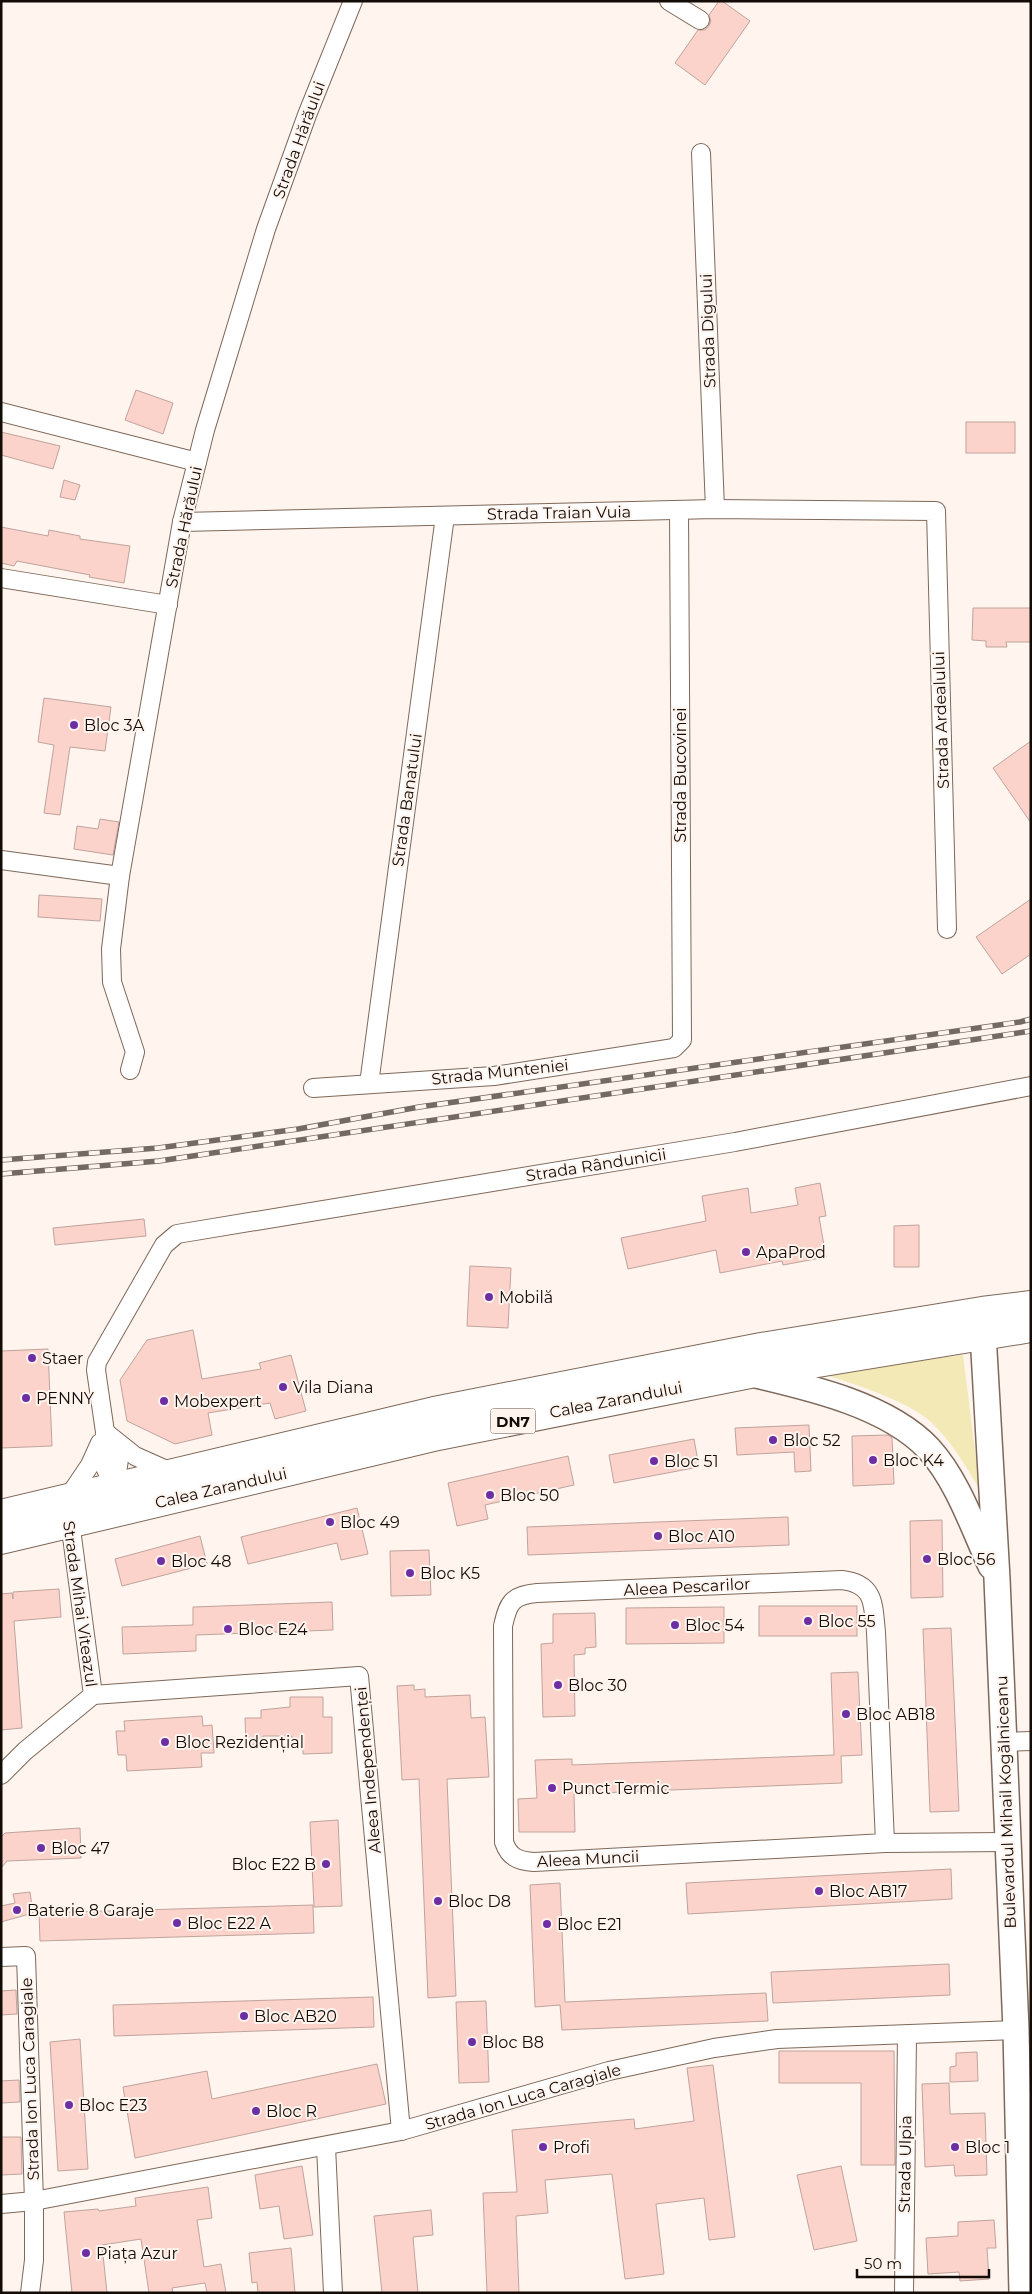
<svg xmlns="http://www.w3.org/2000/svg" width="1032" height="2294" font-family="Montserrat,sans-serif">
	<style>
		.green { fill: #f3e9b6 }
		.building { fill: #fbd3ca; stroke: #c0a39c }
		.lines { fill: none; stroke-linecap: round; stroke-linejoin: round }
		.street-casing { stroke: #7e6859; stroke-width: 20 }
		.secondary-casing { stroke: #7e6859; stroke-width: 28 }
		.primary-casing { stroke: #7e6859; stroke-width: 30 }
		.street { stroke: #fff; stroke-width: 18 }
		.secondary { stroke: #fff; stroke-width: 25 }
		.primary { stroke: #fff; stroke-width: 28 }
		.rail-casing { stroke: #736a64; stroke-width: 5.5 }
		.rail { stroke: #fff4ee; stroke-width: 4; stroke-dasharray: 11; stroke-linecap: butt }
		.poi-dot { fill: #6d2ea3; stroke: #fff4ee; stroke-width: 2 }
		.labels { text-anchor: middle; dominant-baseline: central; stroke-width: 4; stroke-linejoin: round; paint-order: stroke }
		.shield { fill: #fff4ee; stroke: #5a514c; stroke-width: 1 }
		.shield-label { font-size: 15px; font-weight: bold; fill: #130b06 }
		.street-label { font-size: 16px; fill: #130b06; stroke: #fff4ee }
		.poi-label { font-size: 16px; fill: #130b06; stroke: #fff4ee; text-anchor: start }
	</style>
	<rect width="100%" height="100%" fill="#fff4ee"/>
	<!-- green -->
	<path class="green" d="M963 1355 980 1490C966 1466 951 1441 931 1422 907 1400 851 1383 819 1373Z"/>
	<!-- building -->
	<g class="building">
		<polygon points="719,1 722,1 750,21 705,85 675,63 698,30 705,30 709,26 711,21 709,15"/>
		<polygon points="136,390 173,403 163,434 125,420"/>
		<rect x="966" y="422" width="49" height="31"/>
		<polygon points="1,432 60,446 53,469 1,455"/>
		<polygon points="64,480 80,485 75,500 60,497"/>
		<polygon points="1,527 48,536 49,530 80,536 80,539 130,546 124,583 89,577 90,575 17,561 14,566 1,563"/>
		<polygon points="973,608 1031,608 1031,642 1006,642 1007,647 986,647 986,641 972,640"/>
		<polygon points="44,698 111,707 105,751 70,747 60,815 44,813 54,745 38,742"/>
		<polygon points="1031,741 1031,823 993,768"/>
		<polygon points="100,819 119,822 113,855 74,849 77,826 98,829"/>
		<polygon points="39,895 102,899 100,921 38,917"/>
		<polygon points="1031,899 1031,954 1002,974 976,937"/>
		<polygon points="820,1183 826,1216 819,1217 826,1257 783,1265 782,1261 720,1273 716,1250 628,1269 621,1238 706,1221 702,1196 748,1188 751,1213 798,1205 795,1188"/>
		<polygon points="144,1219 146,1236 55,1245 53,1228"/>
		<polygon points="919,1225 919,1267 894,1267 894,1226"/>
		<polygon points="470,1266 511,1268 508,1328 467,1326"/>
		<polygon points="193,1330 202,1379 261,1369 259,1363 291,1355 306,1411 275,1419 270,1403 208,1413 212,1435 175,1444 127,1421 120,1380 147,1340"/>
		<polygon points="48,1349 52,1446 1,1448 1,1351"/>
		<polygon points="809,1425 811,1471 795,1472 794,1452 737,1455 735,1428"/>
		<polygon points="888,1435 892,1438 894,1484 853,1486 852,1436"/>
		<polygon points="694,1439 699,1467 614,1483 609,1455"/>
		<polygon points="568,1456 574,1485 485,1505 488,1519 457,1526 448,1483"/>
		<polygon points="357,1508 368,1554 341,1560 337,1543 248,1564 241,1537"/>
		<polygon points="788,1517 789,1545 528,1555 527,1527"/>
		<polygon points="942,1520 943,1597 911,1598 910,1521"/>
		<polygon points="200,1536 207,1564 122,1586 115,1559"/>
		<polygon points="429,1550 431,1595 391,1596 390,1551"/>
		<polygon points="59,1589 61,1617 14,1621 22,1728 1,1730 1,1594 12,1593 13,1599 13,1592"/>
		<polygon points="332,1602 333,1630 196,1635 196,1651 123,1654 122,1627 193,1625 193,1607"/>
		<rect x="759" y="1606" width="98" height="30"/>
		<polygon points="724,1607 724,1643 626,1644 626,1608"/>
		<polygon points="595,1613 596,1647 585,1648 585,1654 574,1655 575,1716 543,1717 541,1644 553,1643 553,1614"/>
		<polygon points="951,1628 959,1811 930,1812 923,1629"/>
		<polygon points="858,1672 862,1755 841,1756 842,1783 574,1794 575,1832 519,1832 518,1799 537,1798 535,1760 572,1759 572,1765 834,1755 831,1673"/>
		<polygon points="414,1685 414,1690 425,1689 425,1697 470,1695 471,1718 485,1717 489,1777 447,1779 456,1996 428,1998 419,1779 402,1780 397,1686"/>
		<polygon points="290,1697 323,1697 323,1717 332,1717 332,1753 303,1754 303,1741 292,1741 292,1736 263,1736 263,1744 246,1745 245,1718 261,1718 261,1710 290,1707"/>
		<polygon points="202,1716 203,1726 212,1725 214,1753 201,1753 202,1767 127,1771 126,1755 118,1755 116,1731 125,1731 124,1721"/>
		<polygon points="338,1820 342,1906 314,1907 310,1822"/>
		<polygon points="80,1828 81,1858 7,1861 1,1868 1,1837 5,1833"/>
		<polygon points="951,1869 952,1899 688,1914 686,1883"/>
		<polygon points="560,1883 565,2002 766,1993 768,2021 562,2030 560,2005 535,2007 530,1885"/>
		<polygon points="30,1892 33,1913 1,1922 1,1906 15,1903 13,1894"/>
		<polygon points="313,1905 314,1933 40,1941 39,1913"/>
		<polygon points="949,1964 950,1995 773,2003 771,1972"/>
		<polygon points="16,1990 17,2014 1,2015 1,1991"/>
		<polygon points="373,1997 374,2027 114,2036 113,2005"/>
		<polygon points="486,2001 489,2082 459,2083 456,2002"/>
		<polygon points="80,2039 88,2169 58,2171 50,2042"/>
		<polygon points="779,2051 894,2051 895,2165 861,2165 861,2083 779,2083"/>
		<polygon points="977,2052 978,2081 950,2082 950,2067 956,2066 956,2053"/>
		<polygon points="377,2064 386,2104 135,2158 123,2087 207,2071 212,2099"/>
		<polygon points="713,2065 735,2237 709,2240 704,2198 656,2204 664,2274 625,2279 612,2174 545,2180 548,2213 516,2216 519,2293 487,2293 483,2193 517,2192 512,2130 634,2119 635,2129 694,2121 687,2068"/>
		<polygon points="19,2080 20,2102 1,2103 1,2081"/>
		<polygon points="949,2083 950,2114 985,2113 987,2175 955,2176 954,2165 925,2167 922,2084"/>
		<polygon points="1,2137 21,2137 22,2174 1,2175"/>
		<polygon points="302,2166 313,2235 284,2239 279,2206 260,2209 255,2175"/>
		<polygon points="841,2166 857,2241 814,2250 797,2175"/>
		<polygon points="208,2187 212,2218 197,2220 204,2267 221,2264 226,2293 207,2293 205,2283 172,2288 173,2293 149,2293 141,2239 102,2245 107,2293 72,2293 64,2212 98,2209 99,2211 136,2206 135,2198"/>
		<polygon points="431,2210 433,2235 413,2237 418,2293 382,2293 374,2216"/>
		<polygon points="994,2220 996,2248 987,2248 989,2279 960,2281 959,2272 928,2274 926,2238 958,2236 958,2222"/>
		<polygon points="291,2248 295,2293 258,2293 257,2282 252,2283 249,2253"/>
	</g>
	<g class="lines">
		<defs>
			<g id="street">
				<polyline points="669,1 700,20"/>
				<polyline points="701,153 715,509"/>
				<polyline points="1,412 197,462"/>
				<polyline points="182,522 715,509 936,511 947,929"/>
				<polyline points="1,578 168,605"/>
				<polyline points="1,860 120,876"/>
				<polyline points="130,1070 135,1052 112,982 111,949 120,876 182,522 205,430 266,229 307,115 353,1"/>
				<polyline points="369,1084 445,516"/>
				<polyline points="313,1088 494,1076 674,1048 682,1040 679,511"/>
				<polyline points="105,1432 135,1456 173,1473"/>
				<polyline points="108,1437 119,1459 115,1488"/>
				<polyline points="116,1497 115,1488 103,1463 105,1432 96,1370 97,1362 164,1245 177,1234 735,1142 1031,1086"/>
				<polyline points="93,1695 359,1676 401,2131"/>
				<polyline points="1004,1742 1031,1741"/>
				<polyline points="1,1775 25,1751 93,1695 67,1499 90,1465 100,1443"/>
				<path d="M885 1843 876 1632C873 1604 875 1584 842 1580L537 1593C512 1595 508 1603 503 1626L504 1842C509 1857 518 1861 534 1862L885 1843 1008 1842"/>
				<polyline points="1,1957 26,1956 34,2201 34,2260 30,2293"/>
				<polyline points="326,2147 333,2293"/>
				<polyline points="1,2204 34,2201 401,2131 609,2071 714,2048 777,2039 1016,2030"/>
				<polyline points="904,2293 907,2035"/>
			</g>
			<g id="secondary">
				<polyline points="982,1316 997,1579 1016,2030 1022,2293"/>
				<path d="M752 1374C808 1387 888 1405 929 1449 958 1481 973 1527 991 1566"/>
			</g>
			<g id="primary">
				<polyline points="1,1514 434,1411 761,1347 982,1311 1031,1305"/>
				<polyline points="1,1540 438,1436 750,1374 1031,1328"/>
			</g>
		</defs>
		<!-- street casing -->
		<use href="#street" class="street-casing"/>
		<!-- secondary casing -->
		<use href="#secondary" class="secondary-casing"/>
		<!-- primary casing -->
		<use href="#primary" class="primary-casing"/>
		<!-- street -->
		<use href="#street" class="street"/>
		<!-- secondary -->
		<use href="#secondary" class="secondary"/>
		<!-- primary -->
		<use href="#primary" class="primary"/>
		<defs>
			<g id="rail">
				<polyline points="1,1160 158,1148 298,1129 419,1107 1020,1022 1031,1019"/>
				<polyline points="1,1174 159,1161 1031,1031"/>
			</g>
		</defs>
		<!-- rail casing -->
		<use href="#rail" class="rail-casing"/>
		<!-- rail -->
		<use href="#rail" class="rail"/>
	</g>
	<!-- markers -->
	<g class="poi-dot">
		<circle cx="74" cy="725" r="5"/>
		<circle cx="746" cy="1252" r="5"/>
		<circle cx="489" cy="1297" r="5"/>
		<circle cx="32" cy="1358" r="5"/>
		<circle cx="283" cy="1387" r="5"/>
		<circle cx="26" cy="1398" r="5"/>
		<circle cx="164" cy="1401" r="5"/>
		<circle cx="773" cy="1440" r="5"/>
		<circle cx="873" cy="1460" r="5"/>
		<circle cx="654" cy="1461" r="5"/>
		<circle cx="490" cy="1495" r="5"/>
		<circle cx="330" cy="1522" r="5"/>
		<circle cx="658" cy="1536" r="5"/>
		<circle cx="927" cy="1559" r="5"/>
		<circle cx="161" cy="1561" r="5"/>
		<circle cx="410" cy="1573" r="5"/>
		<circle cx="808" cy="1621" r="5"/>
		<circle cx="675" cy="1625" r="5"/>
		<circle cx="228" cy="1629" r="5"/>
		<circle cx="558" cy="1685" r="5"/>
		<circle cx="846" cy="1714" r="5"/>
		<circle cx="165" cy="1742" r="5"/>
		<circle cx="552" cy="1788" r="5"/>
		<circle cx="41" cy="1848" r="5"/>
		<circle cx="326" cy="1864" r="5"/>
		<circle cx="819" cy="1891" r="5"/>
		<circle cx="438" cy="1901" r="5"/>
		<circle cx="17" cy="1910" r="5"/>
		<circle cx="177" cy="1923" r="5"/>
		<circle cx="547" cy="1924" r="5"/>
		<circle cx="244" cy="2016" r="5"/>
		<circle cx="472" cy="2042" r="5"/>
		<circle cx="69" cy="2105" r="5"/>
		<circle cx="256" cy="2111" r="5"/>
		<circle cx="543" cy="2147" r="5"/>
		<circle cx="955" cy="2147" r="5"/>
		<circle cx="86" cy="2253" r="5"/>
	</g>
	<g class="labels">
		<!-- shield labels -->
		<rect class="shield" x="490.5" y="1408.5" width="45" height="25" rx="4"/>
		<g class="shield-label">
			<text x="513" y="1421">DN7</text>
		</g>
		<!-- street labels -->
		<g class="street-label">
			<text transform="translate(299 140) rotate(-70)">Strada Hărăului</text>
			<text transform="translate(708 331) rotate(-92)">Strada Digului</text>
			<text transform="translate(559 513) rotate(-1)">Strada Traian Vuia</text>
			<text transform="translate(184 527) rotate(-78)">Strada Hărăului</text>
			<text transform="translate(941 720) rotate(-92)">Strada Ardealului</text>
			<text transform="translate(680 775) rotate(-90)">Strada Bucovinei</text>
			<text transform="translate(407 800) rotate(-82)">Strada Banatului</text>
			<text transform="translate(500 1072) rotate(-6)">Strada Munteniei</text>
			<text transform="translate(596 1165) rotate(-9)">Strada Rândunicii</text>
			<text transform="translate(616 1400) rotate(-11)">Calea Zarandului</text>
			<text transform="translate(221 1488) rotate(-13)">Calea Zarandului</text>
			<text transform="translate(687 1587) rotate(-3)">Aleea Pescarilor</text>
			<text transform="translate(80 1604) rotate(82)">Strada Mihai Viteazul</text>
			<text transform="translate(368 1770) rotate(-95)">Aleea Independenței</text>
			<text transform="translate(1006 1802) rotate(-92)">Bulevardul Mihail Kogălniceanu</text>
			<text transform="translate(588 1859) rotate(-3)">Aleea Muncii</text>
			<text transform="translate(30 2079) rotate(-92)">Strada Ion Luca Caragiale</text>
			<text transform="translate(523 2097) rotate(-16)">Strada Ion Luca Caragiale</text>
			<text transform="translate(905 2164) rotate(-89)">Strada Ulpia</text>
		</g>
		<!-- poi labels -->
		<g class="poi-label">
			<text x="84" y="725">Bloc 3A</text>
			<text x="756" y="1252">ApaProd</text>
			<text x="499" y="1297">Mobilă</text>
			<text x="42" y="1358">Staer</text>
			<text x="293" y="1387">Vila Diana</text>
			<text x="36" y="1398">PENNY</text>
			<text x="174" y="1401">Mobexpert</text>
			<text x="783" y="1440">Bloc 52</text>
			<text x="883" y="1460">Bloc K4</text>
			<text x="664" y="1461">Bloc 51</text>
			<text x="500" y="1495">Bloc 50</text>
			<text x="340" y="1522">Bloc 49</text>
			<text x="668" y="1536">Bloc A10</text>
			<text x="937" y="1559">Bloc 56</text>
			<text x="171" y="1561">Bloc 48</text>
			<text x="420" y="1573">Bloc K5</text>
			<text x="818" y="1621">Bloc 55</text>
			<text x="685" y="1625">Bloc 54</text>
			<text x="238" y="1629">Bloc E24</text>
			<text x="568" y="1685">Bloc 30</text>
			<text x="856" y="1714">Bloc AB18</text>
			<text x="175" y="1742">Bloc Rezidențial</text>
			<text x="562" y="1788">Punct Termic</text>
			<text x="51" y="1848">Bloc 47</text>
			<text x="316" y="1864" text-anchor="end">Bloc E22 B</text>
			<text x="829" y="1891">Bloc AB17</text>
			<text x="448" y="1901">Bloc D8</text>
			<text x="27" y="1910">Baterie 8 Garaje</text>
			<text x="187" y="1923">Bloc E22 A</text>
			<text x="557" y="1924">Bloc E21</text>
			<text x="254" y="2016">Bloc AB20</text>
			<text x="482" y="2042">Bloc B8</text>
			<text x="79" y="2105">Bloc E23</text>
			<text x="266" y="2111">Bloc R</text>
			<text x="553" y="2147">Profi</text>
			<text x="965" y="2147">Bloc 1</text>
			<text x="96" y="2253">Piața Azur</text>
		</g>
	</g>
	<!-- border -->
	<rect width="1032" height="2294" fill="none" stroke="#130b06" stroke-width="5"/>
	<!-- scale -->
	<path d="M857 2269v8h132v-8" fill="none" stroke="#130b06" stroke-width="2.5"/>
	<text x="864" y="2269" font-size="15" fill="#130b06" stroke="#fff4ee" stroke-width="4" paint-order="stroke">50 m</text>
</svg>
